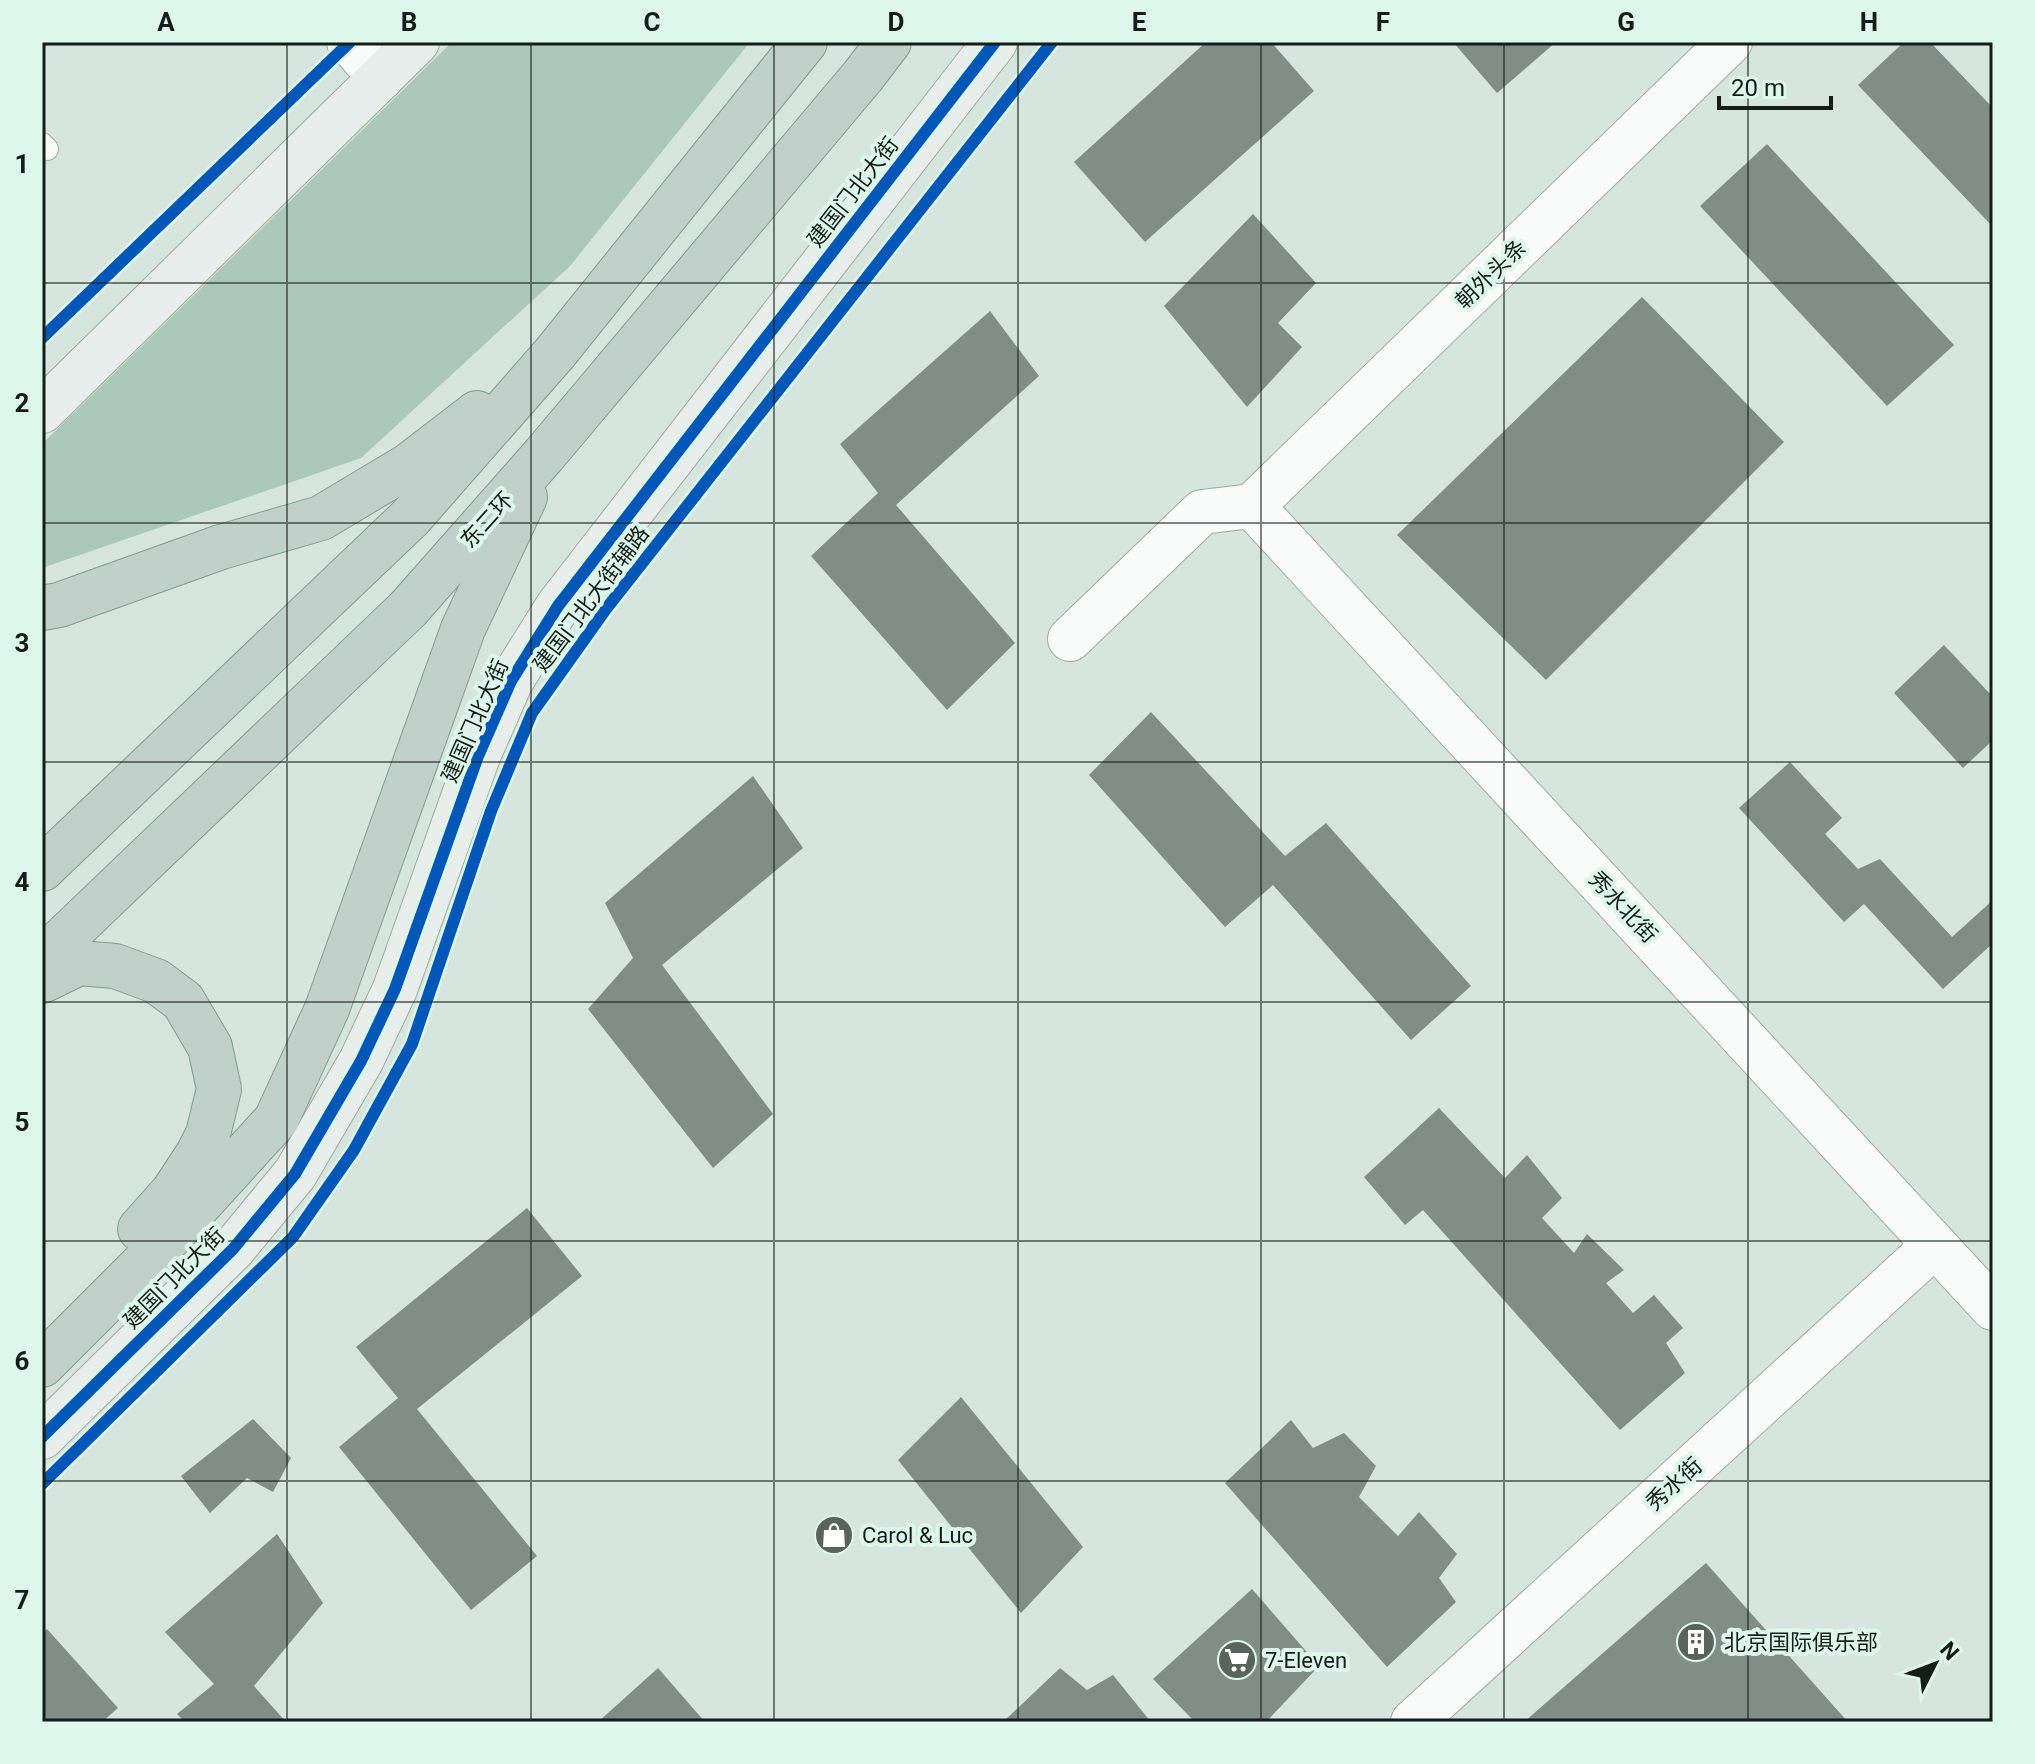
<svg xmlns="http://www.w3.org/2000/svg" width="2035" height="1764" font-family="Roboto,'Noto Sans SC',sans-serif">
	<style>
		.forest { fill: #abc8ba }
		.building { fill: #808e87 }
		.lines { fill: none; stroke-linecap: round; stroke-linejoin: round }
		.lane-casing { stroke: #9faaa4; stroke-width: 24 }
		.street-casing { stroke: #9faaa4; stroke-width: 46 }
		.secondary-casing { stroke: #9faaa4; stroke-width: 46 }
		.highway-casing { stroke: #839b91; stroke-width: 46 }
		.lane { stroke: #f9fbfa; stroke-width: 22 }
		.street { stroke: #f9fbfa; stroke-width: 44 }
		.secondary { stroke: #e7eeeb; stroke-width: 44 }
		.highway { stroke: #bfd1ca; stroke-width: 44 }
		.cycleway-casing { stroke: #ddf8ea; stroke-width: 17 }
		.cycleway { stroke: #0057b8; stroke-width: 12 }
		.grid { fill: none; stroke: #141d19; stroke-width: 2; stroke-opacity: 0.55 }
		.labels { text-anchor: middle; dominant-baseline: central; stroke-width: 8; stroke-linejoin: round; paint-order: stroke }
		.street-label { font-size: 22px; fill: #141d19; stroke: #ddf8ea }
		.poi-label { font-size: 22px; fill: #141d19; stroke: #ddf8ea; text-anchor: start }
		.neatline { fill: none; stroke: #141d19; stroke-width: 3 }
		.grid-label { font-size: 26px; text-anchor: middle; font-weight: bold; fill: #141d19 }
	</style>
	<rect width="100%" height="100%" fill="#d6e5dd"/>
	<!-- forest -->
	<polygon class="forest" points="452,42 750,42 570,266 361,458 42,568 42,444"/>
	<!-- building -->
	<g class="building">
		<polygon points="1206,42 1271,42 1314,91 1145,242 1074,162"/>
		<polygon points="1453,42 1556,42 1497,93"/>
		<polygon points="1904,42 1930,42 1993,108 1993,227 1858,85"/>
		<polygon points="1767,144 1954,345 1887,406 1700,206"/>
		<polygon points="1253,214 1316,283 1278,323 1302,347 1247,407 1164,306"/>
		<polygon points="1642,297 1784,442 1546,680 1397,535"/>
		<polygon points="990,311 1039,376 896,505 1015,643 947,710 811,556 878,493 840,444"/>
		<polygon points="1944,645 1993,697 1993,740 1963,768 1894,693"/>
		<polygon points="1151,712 1285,856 1326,823 1471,986 1411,1040 1273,885 1225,927 1089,775"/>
		<polygon points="1790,762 1842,818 1825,834 1858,869 1880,859 1952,937 1993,900 1993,943 1943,989 1864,904 1844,922 1739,808"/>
		<polygon points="753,776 803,848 662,965 773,1114 713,1168 588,1009 633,958 605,903"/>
		<polygon points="1439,1108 1505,1178 1527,1155 1562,1198 1542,1218 1574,1253 1587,1234 1624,1270 1606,1283 1633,1313 1654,1295 1683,1328 1666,1343 1685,1373 1620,1430 1423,1210 1405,1225 1364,1177"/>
		<polygon points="527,1208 582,1276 417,1409 537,1556 471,1610 339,1447 398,1398 356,1347"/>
		<polygon points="961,1397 1083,1547 1021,1613 898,1460"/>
		<polygon points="253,1419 291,1458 273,1492 247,1478 210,1513 181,1476"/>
		<polygon points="1291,1420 1313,1448 1344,1433 1376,1466 1359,1497 1398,1536 1419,1512 1457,1554 1439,1578 1456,1602 1387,1667 1225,1483"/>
		<polygon points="277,1534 323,1603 254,1686 286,1722 185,1722 177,1714 214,1684 165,1632"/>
		<polygon points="1706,1563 1848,1722 1524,1722"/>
		<polygon points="1252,1589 1319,1666 1266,1722 1195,1722 1153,1679"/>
		<polygon points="47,1629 118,1708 102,1722 44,1722 42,1720 42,1634"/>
		<polygon points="658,1668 705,1722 598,1722"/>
		<polygon points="1060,1668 1087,1690 1113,1675 1151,1722 1003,1722"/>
	</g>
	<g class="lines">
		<defs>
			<polyline id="lane" points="42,144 47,149"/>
			<g id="street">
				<polyline points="349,42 381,78"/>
				<polyline points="1252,506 1993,1308"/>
				<polyline points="1252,506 1730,42"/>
				<polyline points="1070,639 1202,512 1252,506"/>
				<polyline points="1413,1722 1935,1245"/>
			</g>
			<g id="secondary">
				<polyline points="42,411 417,42"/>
				<polyline points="42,1437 233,1249 295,1174 361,1061 395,989 478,756 511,681 558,606 995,42"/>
			</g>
			<g id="highway">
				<polyline points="42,608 59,605 221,547 321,518 408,466 477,413"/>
				<polyline points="42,869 411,517 555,353 805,42"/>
				<polyline points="42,959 408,609 544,455 863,76 889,42"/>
				<polyline points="42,981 79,963 115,966 156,981 183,1001 210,1047 219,1089 208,1134 198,1154 173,1192 140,1229"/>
				<polyline points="42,1365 164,1243 276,1120 327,1009 463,629 525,497"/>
			</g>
		</defs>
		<!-- lane casing -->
		<use href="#lane" class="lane-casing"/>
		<!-- street casing -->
		<use href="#street" class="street-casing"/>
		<!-- secondary casing -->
		<use href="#secondary" class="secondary-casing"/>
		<!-- highway casing -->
		<use href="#highway" class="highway-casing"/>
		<!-- lane -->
		<use href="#lane" class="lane"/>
		<!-- street -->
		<use href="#street" class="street"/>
		<!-- secondary -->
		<use href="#secondary" class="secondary"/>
		<!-- highway -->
		<use href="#highway" class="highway"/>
		<defs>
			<g id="cycleway">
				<polyline points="42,338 350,42"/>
				<polyline points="42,1437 233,1249 295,1174 361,1061 395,989 478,756 511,681 558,606 995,42"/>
				<polyline points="42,1484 293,1237 354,1150 412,1044 491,811 532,713 606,609 1052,42"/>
			</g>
		</defs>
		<!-- cycleway casing -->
		<use href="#cycleway" class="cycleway-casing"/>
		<!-- cycleway -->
		<use href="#cycleway" class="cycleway"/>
	</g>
	<!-- grid -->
	<path class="grid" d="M287 42V1722M531 42V1722M774 42V1722M1018 42V1722M1261 42V1722M1504 42V1722M1748 42V1722M42 283H1993M42 523H1993M42 762H1993M42 1002H1993M42 1241H1993M42 1481H1993"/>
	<!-- icons -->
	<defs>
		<symbol id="shop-disc" viewBox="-11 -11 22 22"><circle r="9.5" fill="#58635e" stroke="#ddf8ea"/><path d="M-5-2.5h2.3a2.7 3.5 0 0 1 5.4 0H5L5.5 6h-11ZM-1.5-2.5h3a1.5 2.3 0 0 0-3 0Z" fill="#fff"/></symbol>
		<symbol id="building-disc" viewBox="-11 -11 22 22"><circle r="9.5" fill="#58635e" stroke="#ddf8ea"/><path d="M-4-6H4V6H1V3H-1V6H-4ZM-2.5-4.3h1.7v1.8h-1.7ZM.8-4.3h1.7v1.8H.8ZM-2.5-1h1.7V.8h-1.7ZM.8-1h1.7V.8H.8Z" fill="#fff"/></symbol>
		<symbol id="supermarket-disc" viewBox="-11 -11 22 22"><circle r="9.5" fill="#58635e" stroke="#ddf8ea"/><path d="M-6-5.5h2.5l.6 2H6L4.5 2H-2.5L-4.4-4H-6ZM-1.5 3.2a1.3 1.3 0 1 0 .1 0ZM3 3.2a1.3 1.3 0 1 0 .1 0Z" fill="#fff"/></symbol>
	</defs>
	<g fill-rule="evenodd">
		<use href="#shop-disc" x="812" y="1513" width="44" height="44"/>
		<use href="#building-disc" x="1674" y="1620" width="44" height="44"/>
		<use href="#supermarket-disc" x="1215" y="1638" width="44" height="44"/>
	</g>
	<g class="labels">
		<!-- street labels -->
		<g class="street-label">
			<text transform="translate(853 192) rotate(-52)">建国门北大街</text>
			<text transform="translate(1491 274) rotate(-44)">朝外头条</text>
			<text transform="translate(487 520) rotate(-48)">东二环</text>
			<text transform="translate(591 599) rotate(-53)">建国门北大街辅路</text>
			<text transform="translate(475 721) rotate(-66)">建国门北大街</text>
			<text transform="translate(1623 907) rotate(47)">秀水北街</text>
			<text transform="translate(174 1278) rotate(-45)">建国门北大街</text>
			<text transform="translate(1674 1484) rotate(-42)">秀水街</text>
		</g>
		<!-- poi labels -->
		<g class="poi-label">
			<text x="862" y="1535">Carol &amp; Luc</text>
			<text x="1724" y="1642">北京国际俱乐部</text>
			<text x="1265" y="1660">7-Eleven</text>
		</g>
	</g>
	<!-- border -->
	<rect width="2035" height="1764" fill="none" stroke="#ddf8ea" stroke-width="88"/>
	<!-- north arrow -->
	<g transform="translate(1935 1664) rotate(48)" stroke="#ddf8ea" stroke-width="6" paint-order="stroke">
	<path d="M0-6L14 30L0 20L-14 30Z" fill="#141d19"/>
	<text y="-12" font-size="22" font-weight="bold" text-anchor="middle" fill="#141d19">N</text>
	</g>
	<!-- scale -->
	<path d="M1719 96v12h112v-12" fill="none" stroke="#141d19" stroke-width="4"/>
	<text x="1731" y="96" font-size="24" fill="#141d19" stroke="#ddf8ea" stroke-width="6" paint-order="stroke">20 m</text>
	<rect x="44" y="44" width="1947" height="1676" class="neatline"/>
	<g class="grid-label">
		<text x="166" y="31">A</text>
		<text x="409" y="31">B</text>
		<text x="652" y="31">C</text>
		<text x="896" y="31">D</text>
		<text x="1139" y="31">E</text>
		<text x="1383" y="31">F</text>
		<text x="1626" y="31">G</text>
		<text x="1869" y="31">H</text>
		<text x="22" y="173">1</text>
		<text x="22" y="412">2</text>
		<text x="22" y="652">3</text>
		<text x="22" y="891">4</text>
		<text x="22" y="1131">5</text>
		<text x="22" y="1370">6</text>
		<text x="22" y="1609">7</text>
	</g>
</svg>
